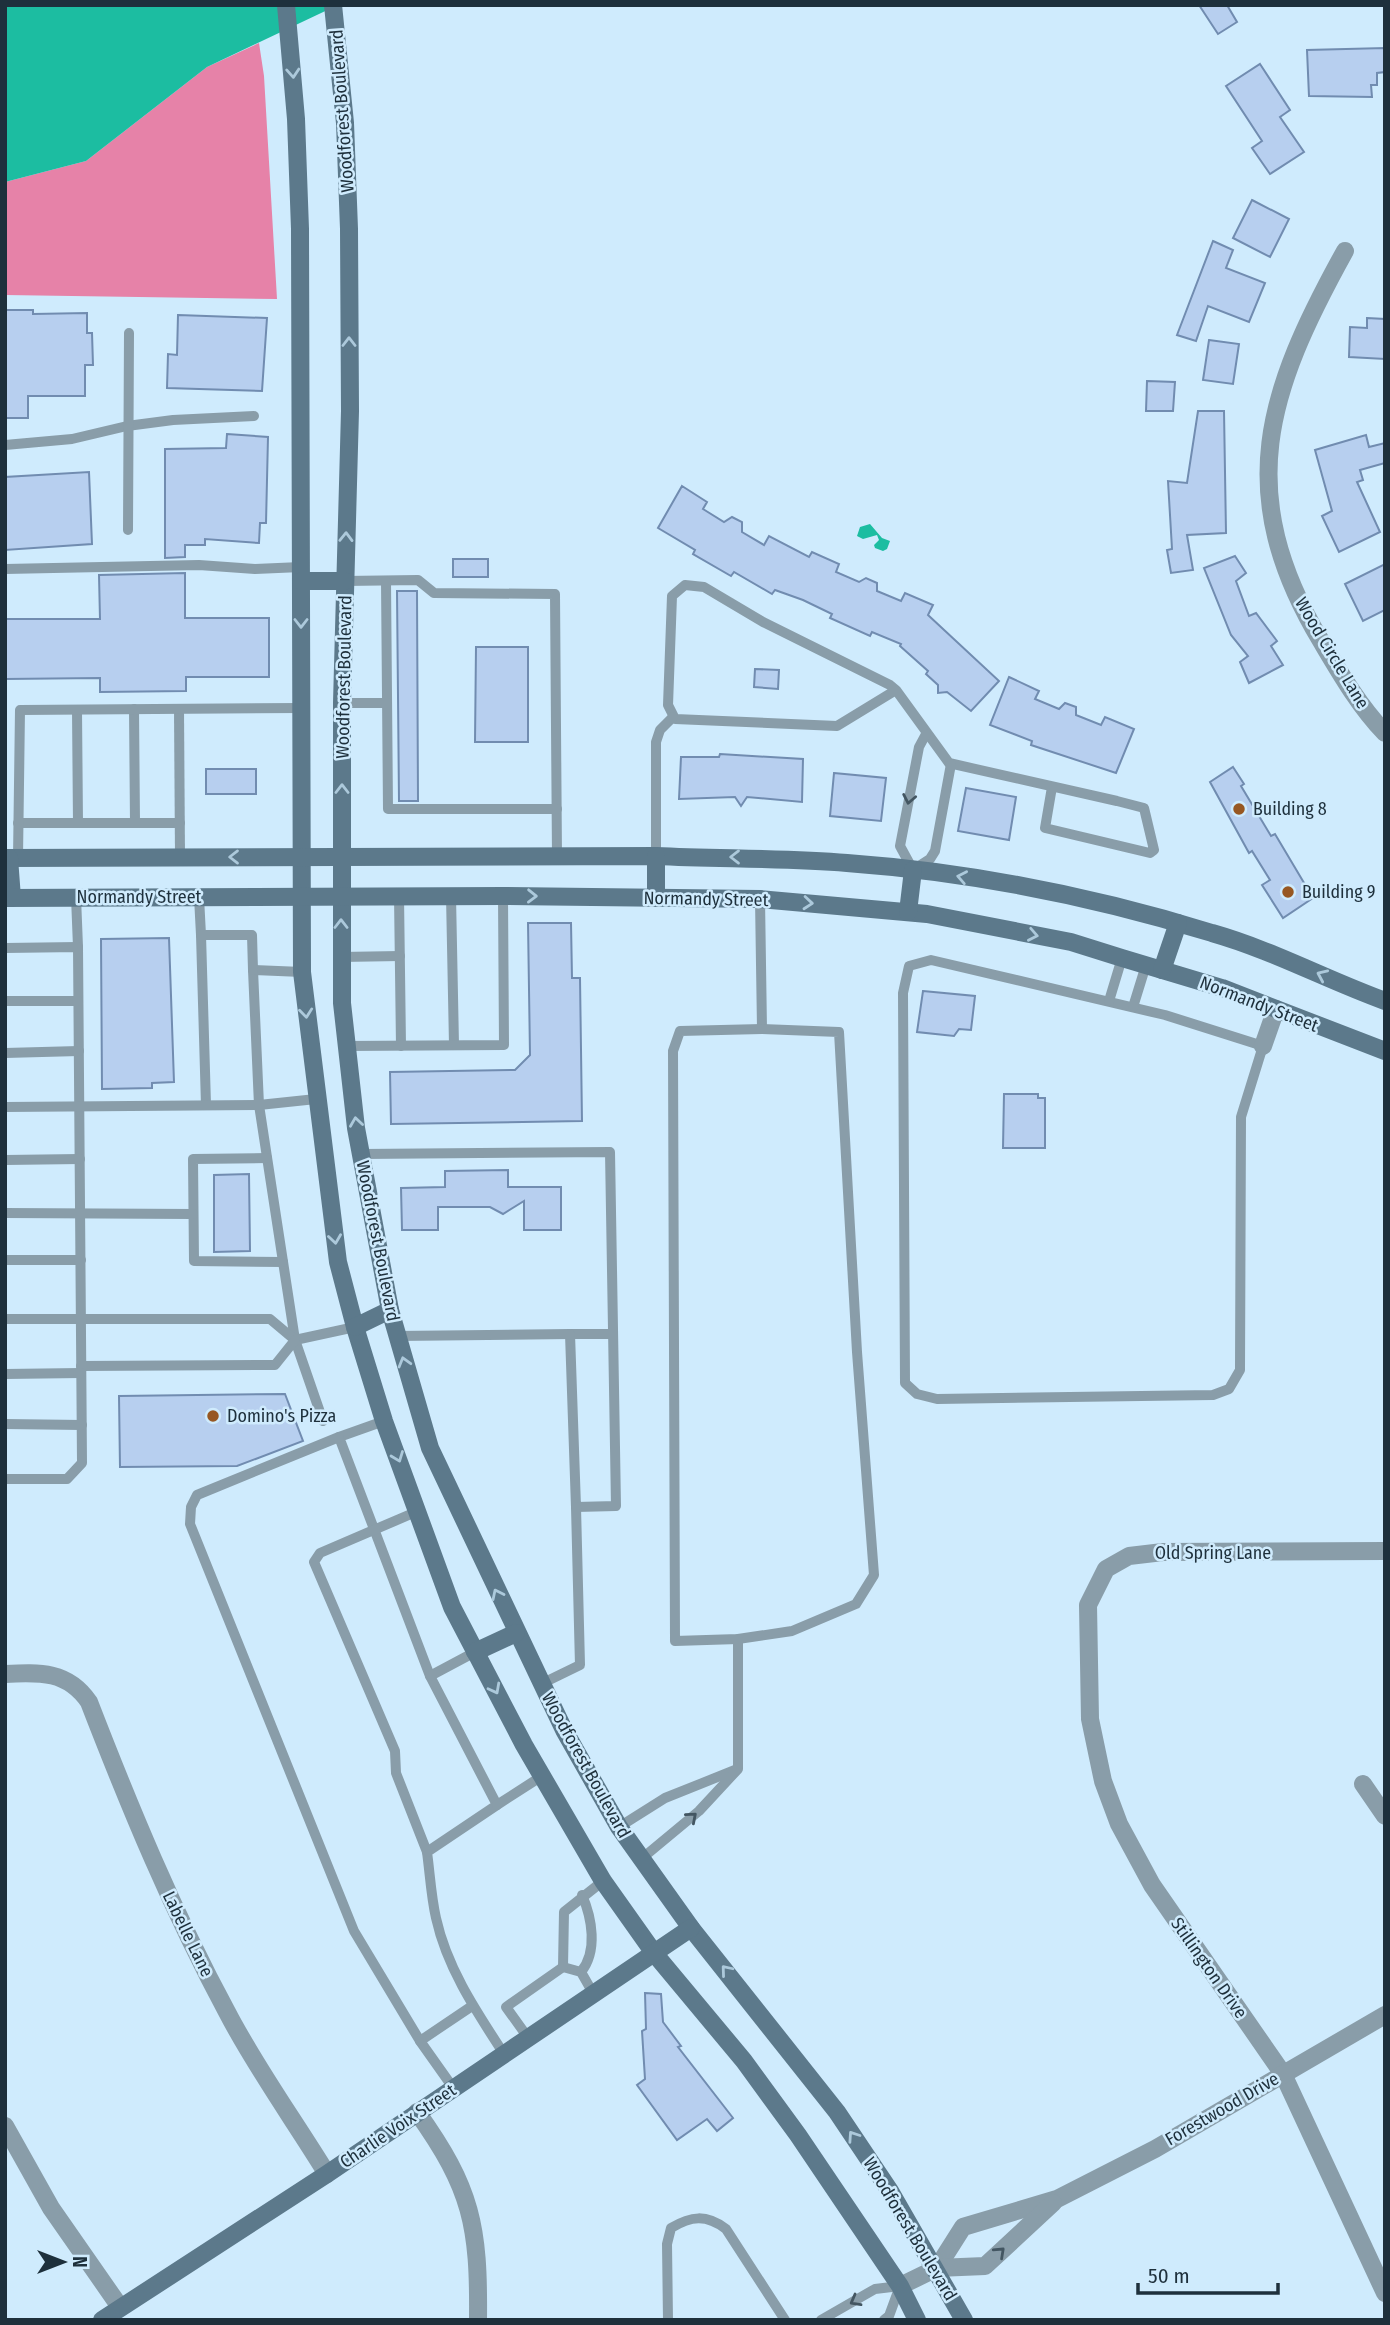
<svg xmlns="http://www.w3.org/2000/svg" width="1390" height="2325" font-family="'Fira Sans Condensed',sans-serif">
	<style>
		.forest { fill: #e682a8 }
		.water { fill: #1cbda1 }
		.building { fill: #b7cfef; stroke: #718cb0; stroke-width: 2 }
		.lines { fill: none; stroke-linecap: round; stroke-linejoin: round }
		.lane { stroke: #899da9; stroke-width: 10 }
		.street { stroke: #899da9; stroke-width: 18 }
		.secondary { stroke: #5c798b; stroke-width: 18 }
		.oneway { stroke: #acc9db }
		.oneway2 { stroke: #435662 }
		.poi-dot { fill: #975722; stroke: #cfebfd; stroke-width: 2.5 }
		.labels { text-anchor: middle; dominant-baseline: central; stroke-width: 5; stroke-linejoin: round; paint-order: stroke }
		.street-label { font-size: 18px; fill: #1e303c; stroke: #cfebfd }
		.poi-label { font-size: 18px; fill: #1e303c; stroke: #cfebfd; text-anchor: start }
	</style>
	<rect width="100%" height="100%" fill="#cfebfd"/>
	<!-- forest -->
	<polygon class="forest" points="259,43 264,76 277,299 5,295 5,182 86,161 207,67"/>
	<!-- water -->
	<g class="water">
		<polygon points="5,5 338,5 207,67 86,161 5,182"/>
		<polygon points="870,524 882,538 890,541 887,549 883,551 875,548 874,545 879,540 877,535 863,539 857,536 860,527"/>
	</g>
	<!-- building -->
	<g class="building">
		<polygon points="1199,5 1227,5 1237,22 1218,34"/>
		<polygon points="1385,48 1385,72 1377,73 1377,85 1371,85 1372,97 1309,96 1307,50"/>
		<polygon points="1260,64 1290,110 1280,117 1304,152 1270,174 1252,148 1262,141 1226,86"/>
		<polygon points="1252,200 1289,219 1270,257 1233,238"/>
		<polygon points="1213,241 1233,250 1226,268 1265,283 1249,322 1208,306 1196,341 1177,335"/>
		<polygon points="5,310 33,310 33,314 87,313 87,333 92,333 93,365 85,365 85,396 28,396 28,418 5,418"/>
		<polygon points="178,315 267,318 262,391 167,388 168,354 177,355"/>
		<polygon points="1367,318 1385,319 1385,359 1349,357 1350,327 1367,328"/>
		<polygon points="1209,340 1239,344 1233,384 1203,380"/>
		<polygon points="1147,381 1175,382 1173,411 1146,411"/>
		<polygon points="1198,411 1224,411 1226,533 1187,535 1193,570 1171,573 1167,550 1172,549 1168,481 1187,483"/>
		<polygon points="227,434 268,437 266,523 260,523 259,543 205,539 205,545 185,545 185,557 165,558 165,449 226,448"/>
		<polygon points="1366,435 1369,447 1385,443 1385,463 1360,470 1363,480 1357,482 1380,532 1339,552 1322,516 1332,511 1315,450"/>
		<polygon points="89,472 92,544 5,550 5,477"/>
		<polygon points="682,486 707,502 703,509 724,522 732,517 742,522 742,532 764,545 769,536 809,557 812,552 839,564 836,572 859,582 866,578 877,583 877,591 901,601 905,593 933,605 928,615 999,681 971,711 947,692 938,693 938,685 926,674 928,671 900,646 901,644 872,632 870,636 830,618 832,614 803,600 775,590 772,594 734,572 731,576 693,554 695,550 658,528"/>
		<polygon points="1235,556 1246,573 1236,581 1249,616 1256,613 1277,641 1271,646 1283,665 1249,683 1240,662 1248,656 1231,635 1204,568"/>
		<rect x="453" y="559" width="35" height="18"/>
		<polygon points="1385,564 1385,610 1363,621 1345,584"/>
		<polygon points="185,573 185,618 269,618 269,677 186,677 186,691 100,692 100,678 5,679 5,619 100,619 99,575"/>
		<polygon points="397,591 417,591 418,801 399,801"/>
		<polygon points="476,647 528,647 528,742 475,742"/>
		<polygon points="755,669 779,670 778,689 754,687"/>
		<polygon points="1009,677 1039,691 1035,699 1059,709 1065,703 1076,707 1076,715 1101,725 1105,717 1134,729 1116,773 1031,745 1032,741 990,725"/>
		<polygon points="720,754 803,759 802,802 747,797 741,806 735,797 679,799 681,757 719,757"/>
		<polygon points="1233,767 1244,784 1241,786 1271,836 1275,834 1313,898 1283,918 1262,885 1270,880 1252,851 1249,853 1210,782"/>
		<rect x="206" y="769" width="50" height="25"/>
		<polygon points="834,773 886,778 881,821 830,816"/>
		<polygon points="966,788 1016,797 1009,840 958,831"/>
		<polygon points="528,923 571,923 572,978 580,978 582,1121 391,1124 390,1072 515,1070 530,1055"/>
		<polygon points="169,938 174,1082 152,1083 152,1088 102,1089 101,939"/>
		<polygon points="923,991 975,996 971,1030 959,1029 954,1036 917,1032"/>
		<polygon points="1004,1094 1038,1094 1038,1098 1045,1098 1045,1148 1003,1148"/>
		<polygon points="508,1170 508,1187 561,1187 561,1230 524,1230 524,1201 503,1214 490,1207 438,1207 438,1230 402,1230 401,1188 445,1187 445,1171"/>
		<polygon points="249,1174 250,1251 214,1252 214,1175"/>
		<polygon points="285,1394 303,1441 237,1466 120,1467 119,1396"/>
		<polygon points="645,1993 661,1994 663,2022 681,2046 678,2047 733,2118 717,2131 707,2119 677,2140 637,2085 645,2079 642,2031 646,2029"/>
	</g>
	<g class="lines">
		<!-- lane -->
		<g class="lane">
			<polyline points="5,445 72,439 127,426 173,420 254,416"/>
			<polyline points="128,530 129,333"/>
			<polyline points="5,569 199,565 255,569 301,567"/>
			<polyline points="345,581 418,580 434,593 555,594 557,857"/>
			<polyline points="386,581 388,809 557,809"/>
			<polyline points="896,690 837,726 675,719 668,705 672,596 685,585 704,587 763,622 890,685 896,690 949,763 1117,801 1144,808 1154,850 1150,853 1045,828 1052,787"/>
			<polyline points="342,703 387,703"/>
			<polyline points="134,709 135,823"/>
			<polyline points="179,709 180,857"/>
			<polyline points="77,710 78,823"/>
			<polyline points="926,734 919,747 900,846 913,870 930,859 935,851 951,764"/>
			<polyline points="18,823 180,823"/>
			<polyline points="656,856 656,742 660,730 673,717"/>
			<polyline points="18,858 20,710 301,708"/>
			<polyline points="399,896 401,1046"/>
			<polyline points="451,896 454,1045"/>
			<polyline points="76,897 78,947"/>
			<polyline points="199,897 201,935"/>
			<polyline points="760,899 762,1029"/>
			<polyline points="5,948 78,947 82,1463 67,1479 5,1479"/>
			<polyline points="341,957 400,956"/>
			<polygon points="931,960 1165,1015 1263,1046 1241,1117 1240,1370 1229,1389 1213,1395 937,1399 917,1394 905,1383 903,993 909,966"/>
			<polyline points="302,972 253,970 259,1105 295,1340 323,1421"/>
			<polyline points="5,1001 78,1001"/>
			<polyline points="1109,1001 1122,958"/>
			<polyline points="1133,1007 1146,965"/>
			<polygon points="762,1029 839,1032 857,1352 874,1575 856,1604 792,1631 738,1639 675,1641 673,1051 680,1031"/>
			<polyline points="347,1046 504,1045 503,896"/>
			<polyline points="5,1053 79,1051"/>
			<polyline points="206,1105 201,935 252,935 253,970"/>
			<polyline points="5,1107 259,1105 316,1099"/>
			<polyline points="361,1154 610,1152 616,1506 576,1507 570,1334 613,1334"/>
			<polyline points="267,1158 193,1159 194,1261 283,1262"/>
			<polyline points="5,1160 80,1159"/>
			<polyline points="5,1213 193,1214"/>
			<polyline points="5,1260 81,1260"/>
			<polyline points="5,1319 270,1319 295,1340 355,1327"/>
			<polyline points="397,1336 570,1334"/>
			<polyline points="81,1366 275,1365 295,1340"/>
			<polyline points="5,1374 81,1373"/>
			<path d="M384 1421 339 1437 430 1676 497 1805 427 1852C430 1874 431 1896 436 1918 447 1968 476 2011 504 2054"/>
			<polyline points="5,1424 82,1425"/>
			<polyline points="339,1437 197,1495 191,1507 190,1524 354,1931 420,2041"/>
			<polyline points="418,1511 320,1553 314,1562 395,1751 396,1773 427,1852"/>
			<polyline points="430,1676 475,1652"/>
			<polyline points="541,1684 580,1665 576,1507"/>
			<polyline points="497,1805 542,1776"/>
			<polyline points="619,1827 665,1798 735,1770"/>
			<polyline points="640,1860 699,1811 738,1769 738,1639"/>
			<polyline points="563,1967 581,1972 593,1993"/>
			<path d="M581 1972C598 1951 592 1918 582 1895"/>
			<polyline points="529,2039 506,2007 563,1967 564,1912 603,1881"/>
			<polyline points="454,2089 420,2041 472,2006"/>
			<path d="M668 2320 667 2244 671 2228C691 2216 706 2214 726 2229L785 2320"/>
			<polyline points="821,2320 875,2289 900,2286 889,2316 884,2320"/>
		</g>
		<!-- street -->
		<g class="street">
			<path d="M1345 251C1267 392 1232 492 1321 641 1340 673 1359 706 1385 733"/>
			<polyline points="1263,1046 1276,1009"/>
			<polyline points="1385,1551 1163,1552 1129,1556 1106,1569 1088,1605 1090,1719 1103,1781 1119,1824 1152,1885 1283,2074 1385,2293"/>
			<path d="M5 1674C40 1672 68 1671 89 1702 130 1808 173 1912 227 2012 256 2068 294 2120 327 2174"/>
			<polyline points="1363,1784 1385,1816"/>
			<path d="M417 2112C472 2189 479 2226 478 2320"/>
			<polyline points="5,2126 51,2208 120,2307"/>
			<polyline points="937,2268 963,2227 1057,2199 1155,2149 1385,2015"/>
			<polyline points="900,2286 937,2268 985,2266 1053,2203"/>
		</g>
		<!-- secondary -->
		<g class="secondary">
			<polyline points="286,5 296,119 300,229 302,972 338,1262 355,1327 384,1421 452,1607 524,1745 603,1881 654,1953 744,2061 798,2135 900,2286 917,2320"/>
			<polyline points="333,5 345,123 349,229 350,411 342,703 342,1003 356,1128 390,1310 430,1448 564,1730 619,1827 691,1928 837,2112 890,2191 964,2320"/>
			<polyline points="301,581 345,581"/>
			<path d="M5 858 656 856C720 859 784 858 847 863 970 872 1095 897 1212 933 1272 950 1327 980 1385 1001"/>
			<polyline points="9,858 12,898"/>
			<polyline points="5,898 503,896 760,899 927,914 1071,942 1122,958 1222,988 1385,1051"/>
			<polyline points="656,898 656,856"/>
			<polyline points="908,912 913,870"/>
			<polyline points="1162,970 1178,923"/>
			<polyline points="355,1327 390,1310"/>
			<polyline points="475,1652 516,1633"/>
			<polyline points="102,2320 327,2174 691,1928"/>
		</g>
	</g>
	<!-- one-way arrows -->
	<defs><path id="oneway-chevron" d="M-2-3.5L2.5 0L-2 3.5" fill="none" stroke-width="1.6" stroke-linecap="round" stroke-linejoin="round" transform="scale(1.75)"/></defs>
	<g class="oneway">
		<use href="#oneway-chevron" transform="translate(293 73) rotate(86)"/>
		<use href="#oneway-chevron" transform="translate(349 342) rotate(-90)"/>
		<use href="#oneway-chevron" transform="translate(346 537) rotate(-89)"/>
		<use href="#oneway-chevron" transform="translate(301 623) rotate(90)"/>
		<use href="#oneway-chevron" transform="translate(342 789) rotate(-90)"/>
		<use href="#oneway-chevron" transform="translate(234 857) rotate(-180)"/>
		<use href="#oneway-chevron" transform="translate(735 857) rotate(-180)"/>
		<use href="#oneway-chevron" transform="translate(962 877) rotate(-169)"/>
		<use href="#oneway-chevron" transform="translate(532 896) rotate(1)"/>
		<use href="#oneway-chevron" transform="translate(808 903) rotate(5)"/>
		<use href="#oneway-chevron" transform="translate(341 924) rotate(-90)"/>
		<use href="#oneway-chevron" transform="translate(1033 935) rotate(11)"/>
		<use href="#oneway-chevron" transform="translate(1322 975) rotate(-156)"/>
		<use href="#oneway-chevron" transform="translate(306 1013) rotate(84)"/>
		<use href="#oneway-chevron" transform="translate(356 1122) rotate(-98)"/>
		<use href="#oneway-chevron" transform="translate(335 1239) rotate(82)"/>
		<use href="#oneway-chevron" transform="translate(404 1362) rotate(-106)"/>
		<use href="#oneway-chevron" transform="translate(398 1457) rotate(69)"/>
		<use href="#oneway-chevron" transform="translate(497 1594) rotate(-116)"/>
		<use href="#oneway-chevron" transform="translate(495 1689) rotate(62)"/>
		<use href="#oneway-chevron" transform="translate(726 1970) rotate(-130)"/>
		<use href="#oneway-chevron" transform="translate(853 2136) rotate(-124)"/>
	</g>
	<g class="oneway2">
		<use href="#oneway-chevron" transform="translate(909 799) rotate(101)"/>
		<use href="#oneway-chevron" transform="translate(692 1817) rotate(-41)"/>
		<use href="#oneway-chevron" transform="translate(1000 2252) rotate(-43)"/>
		<use href="#oneway-chevron" transform="translate(855 2301) rotate(151)"/>
	</g>
	<!-- markers -->
	<g class="poi-dot">
		<circle cx="1239" cy="809" r="7"/>
		<circle cx="1288" cy="892" r="7"/>
		<circle cx="213" cy="1416" r="7"/>
	</g>
	<g class="labels">
		<!-- street labels -->
		<g class="street-label">
			<text transform="translate(342 111) rotate(-94)">Woodforest Boulevard</text>
			<text transform="translate(1332 653) rotate(59)">Wood Circle Lane</text>
			<text transform="translate(344 677) rotate(-89)">Woodforest Boulevard</text>
			<text x="139" y="897">Normandy Street</text>
			<text transform="translate(706 899) rotate(1)">Normandy Street</text>
			<text transform="translate(1259 1004) rotate(21)">Normandy Street</text>
			<text transform="translate(378 1241) rotate(79)">Woodforest Boulevard</text>
			<text x="1213" y="1553">Old Spring Lane</text>
			<text transform="translate(586 1765) rotate(61)">Woodforest Boulevard</text>
			<text transform="translate(188 1934) rotate(64)">Labelle Lane</text>
			<text transform="translate(1209 1968) rotate(55)">Stillington Drive</text>
			<text transform="translate(1222 2109) rotate(-30)">Forestwood Drive</text>
			<text transform="translate(398 2126) rotate(-34)">Charlie Voix Street</text>
			<text transform="translate(910 2229) rotate(59)">Woodforest Boulevard</text>
		</g>
		<!-- poi labels -->
		<g class="poi-label">
			<text x="1253" y="809">Building 8</text>
			<text x="1302" y="892">Building 9</text>
			<text x="227" y="1416">Domino's Pizza</text>
		</g>
	</g>
	<!-- border -->
	<rect width="1390" height="2325" fill="none" stroke="#1e303c" stroke-width="14"/>
	<!-- north arrow -->
	<g transform="translate(63 2262) rotate(90)" stroke="#cfebfd" stroke-width="5" paint-order="stroke">
	<path d="M0-5L12 26L0 18L-12 26Z" fill="#1e303c"/>
	<text y="-10" font-size="19" font-weight="bold" text-anchor="middle" fill="#1e303c">N</text>
	</g>
	<!-- scale -->
	<path d="M1138 2283v10h140v-10" fill="none" stroke="#1e303c" stroke-width="3.5"/>
	<text x="1148" y="2283" font-size="21" fill="#1e303c" stroke="#cfebfd" stroke-width="5" paint-order="stroke">50 m</text>
</svg>
